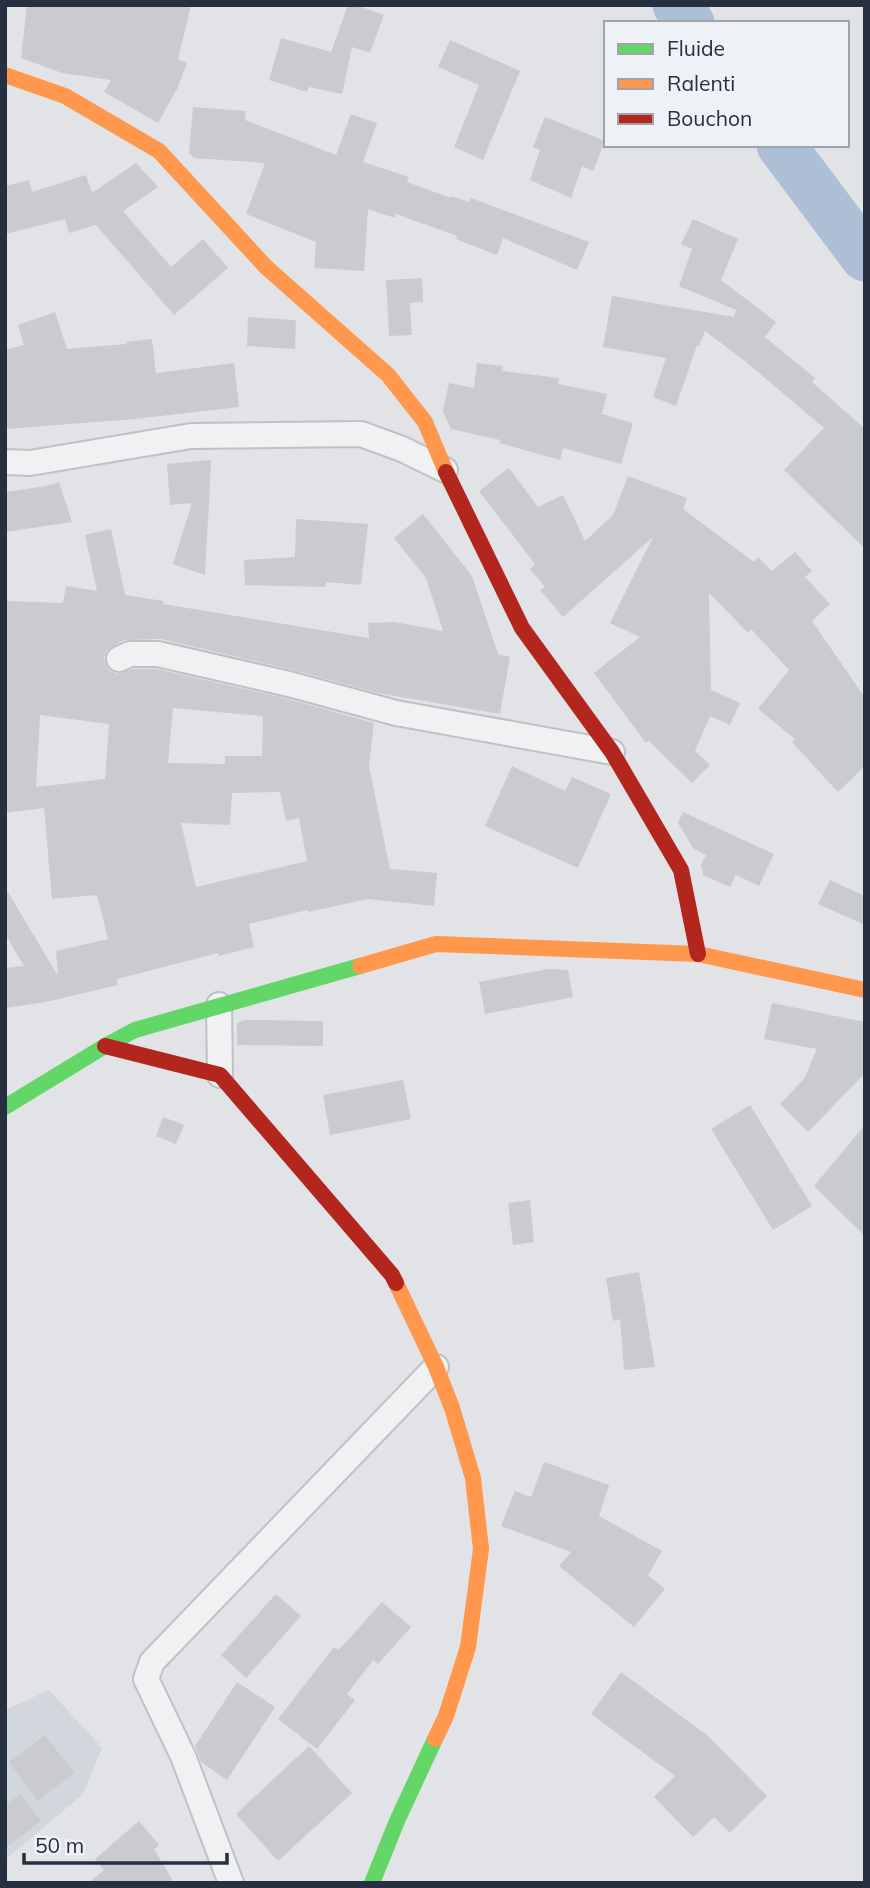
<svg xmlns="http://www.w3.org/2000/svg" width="870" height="1888" font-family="Mulish,sans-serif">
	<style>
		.built { fill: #d2d6dd }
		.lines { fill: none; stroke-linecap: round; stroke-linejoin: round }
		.river { stroke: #acbfd4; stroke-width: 49 }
		.building { fill: #c9cbce; fill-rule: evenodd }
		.street-casing { stroke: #bfc1c4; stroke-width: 28 }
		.street { stroke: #f0f1f3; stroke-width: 24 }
		.fast { stroke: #63d668; stroke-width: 16 }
		.slow { stroke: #ff974d; stroke-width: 16 }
		.jam { stroke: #b3261e; stroke-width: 16 }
	</style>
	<rect width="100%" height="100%" fill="#e1e3e6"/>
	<!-- built -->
	<polygon class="built" points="49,1690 102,1748 83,1794 5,1860 5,1710"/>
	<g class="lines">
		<!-- river -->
		<g class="river">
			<polyline points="677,5 690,23"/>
			<polyline points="781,145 865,257"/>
		</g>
	</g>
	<!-- building -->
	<g class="building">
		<polygon points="27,5 191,5 178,59 187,63 178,87 158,123 104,92 111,80 62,73 21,58"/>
		<polygon points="348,5 356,5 384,15 370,53 352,47 342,94 309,87 307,92 269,80 281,38 331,52"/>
		<polygon points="450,40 520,71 483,160 454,147 479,85 438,67"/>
		<polygon points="193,107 246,111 245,120 336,155 351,114 377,123 363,162 409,177 407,182 451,198 451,196 469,202 471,198 589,242 577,270 503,238 497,255 456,239 457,236 396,214 395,218 368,209 364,271 314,268 316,242 246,214 265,163 194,158 189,153"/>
		<polygon points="545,117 605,141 593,171 582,166 571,198 530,180 540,150 533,147"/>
		<polygon points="136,163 158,187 123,211 171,267 203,239 228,268 174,315 96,225 69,233 65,219 5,234 5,186 29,180 32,192 86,175 92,193"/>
		<polygon points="693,219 738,239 721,280 776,322 765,337 815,378 812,382 865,429 865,549 784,470 824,428 745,361 705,331 699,346 697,345 676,406 653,397 666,358 603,347 612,296 734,317 736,310 679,286 692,249 681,244"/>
		<polygon points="422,278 423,302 410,303 412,335 389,336 386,280"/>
		<polygon points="55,312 67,349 127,344 127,342 152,339 156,373 234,363 239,407 135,419 5,429 5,350 24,345 18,325"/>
		<polygon points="248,317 294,320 296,321 295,349 247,346"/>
		<polygon points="477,363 503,366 502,371 559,378 558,384 607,394 602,414 633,423 621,464 563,448 560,460 499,443 500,440 451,429 443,411 449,383 474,388"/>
		<polygon points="211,460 209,501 205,575 173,564 192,503 170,505 167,464"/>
		<polygon points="509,468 538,507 563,495 585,541 613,515 628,476 687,498 683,509 754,562 758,557 772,571 795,552 812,571 805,577 830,604 812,621 865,698 865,766 838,792 792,742 795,739 758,709 789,670 751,629 748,633 709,593 711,690 740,703 730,725 710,716 695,751 710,765 692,783 649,741 646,743 594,673 640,637 610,623 653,537 563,617 540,590 545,587 530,569 535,564 479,491"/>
		<polygon points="59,482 72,522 5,532 5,492 47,486"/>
		<path d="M423 514 472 576 498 654 510 657 500 714 378 693 293 670 161 639 124 640 107 650 104 658 106 666 110 671 117 674 133 669H156L285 698 374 723 369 766 390 869 437 873 434 906 368 899 308 912V910L249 924 254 947 219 956 218 953 117 979 118 985 46 1002 5 1008V968L24 966 5 934V887L58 976 56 951 108 939 97 895 52 899 44 808 5 813V601L63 603 66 586 97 591 85 535 111 529 125 595 163 601V604L369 638 368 623 394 622 443 631 426 578 394 538ZM173 708 263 716 262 756H225V764L168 763ZM40 715 109 724 105 779 36 787ZM280 792 286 821 299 818 307 861 196 887 181 823 230 825 232 793Z"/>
		<polygon points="296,519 368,524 361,585 326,582 326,587 245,585 244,560 295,557"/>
		<polygon points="512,766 565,791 572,777 611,794 578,868 485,826"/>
		<polygon points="683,812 774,854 759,886 736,875 730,887 703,875 701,865 706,855 693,848 678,823"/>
		<polygon points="830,880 865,896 865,925 818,904"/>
		<polygon points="548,969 568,970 573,997 485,1014 479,982"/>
		<polygon points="772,1003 865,1022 865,1073 808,1132 780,1104 804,1079 817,1049 764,1039"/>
		<polygon points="245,1020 323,1021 323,1046 237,1045 237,1023"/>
		<polygon points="403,1080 411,1119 330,1135 323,1095"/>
		<polygon points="750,1105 812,1206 773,1230 711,1129"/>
		<polygon points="163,1117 184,1125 176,1144 156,1136"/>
		<polygon points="865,1125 865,1236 814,1186"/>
		<polygon points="530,1200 534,1242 513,1245 508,1203"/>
		<polygon points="639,1272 655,1367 624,1370 620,1319 613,1321 606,1278"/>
		<polygon points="544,1462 609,1485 599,1516 662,1551 648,1575 665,1589 634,1627 559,1566 571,1552 501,1526 515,1491 531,1497"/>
		<polygon points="276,1594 301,1616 246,1678 221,1655"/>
		<polygon points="382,1602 411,1627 378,1664 373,1660 347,1694 355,1700 317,1749 278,1719 334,1647 339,1650"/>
		<polygon points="621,1672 708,1736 767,1796 730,1833 714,1817 693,1837 654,1797 675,1776 591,1714"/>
		<polygon points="237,1682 275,1707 227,1780 201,1762 195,1746"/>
		<polygon points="45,1735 74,1773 38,1801 9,1762"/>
		<polygon points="309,1746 352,1793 278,1861 236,1814"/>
		<polygon points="20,1794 41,1821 5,1848 5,1806"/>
		<polygon points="139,1821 159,1845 154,1849 174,1883 88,1883 104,1870 95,1859"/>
	</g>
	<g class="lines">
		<defs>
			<g id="street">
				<polyline points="5,462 30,463 191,436 361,434 402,449 445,470"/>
				<polyline points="119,659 130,654 158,654 289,684 396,713 612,752"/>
				<polyline points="219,1005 220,1075"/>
				<polyline points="231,1883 183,1756 146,1679 152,1662 436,1367"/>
			</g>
		</defs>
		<!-- street casing -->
		<use href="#street" class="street-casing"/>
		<!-- street -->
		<use href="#street" class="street"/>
		<!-- fast -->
		<g class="fast">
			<polyline points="5,1107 105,1046 135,1030 360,966"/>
			<polyline points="372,1883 397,1821 435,1739"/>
		</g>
		<!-- slow -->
		<g class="slow">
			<polyline points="5,75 65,96 159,151 266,267 388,375 425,422 446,472"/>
			<polyline points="360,966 436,944 698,954 865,990"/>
			<polyline points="396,1283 436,1367 452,1408 473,1478 481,1549 468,1647 446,1716 435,1739"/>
		</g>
		<!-- jam -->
		<g class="jam">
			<polyline points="446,472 522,628 612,752 681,870 698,954"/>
			<polyline points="105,1046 220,1075 392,1275 396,1283"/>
		</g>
	</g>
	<!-- border -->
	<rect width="870" height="1888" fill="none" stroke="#263041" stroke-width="14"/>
	<!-- legend -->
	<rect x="604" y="21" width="245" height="126" fill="#eef1f6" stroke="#9ea4ae" stroke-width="2"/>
	<rect x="618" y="44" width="35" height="10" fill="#63d668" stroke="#9ea4ae" stroke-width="2"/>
	<text x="667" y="56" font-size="21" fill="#263041">Fluide</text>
	<rect x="618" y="79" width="35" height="10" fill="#ff974d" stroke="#9ea4ae" stroke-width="2"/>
	<text x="667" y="91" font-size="21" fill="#263041">Ralenti</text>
	<rect x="618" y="114" width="35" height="10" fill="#b3261e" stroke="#9ea4ae" stroke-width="2"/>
	<text x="667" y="126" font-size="21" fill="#263041">Bouchon</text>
	<!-- scale -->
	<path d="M24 1853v10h203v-10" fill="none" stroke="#263041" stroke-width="3.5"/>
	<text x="35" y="1853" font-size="21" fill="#263041" stroke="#eef1f6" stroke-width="5" paint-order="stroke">50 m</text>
</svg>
